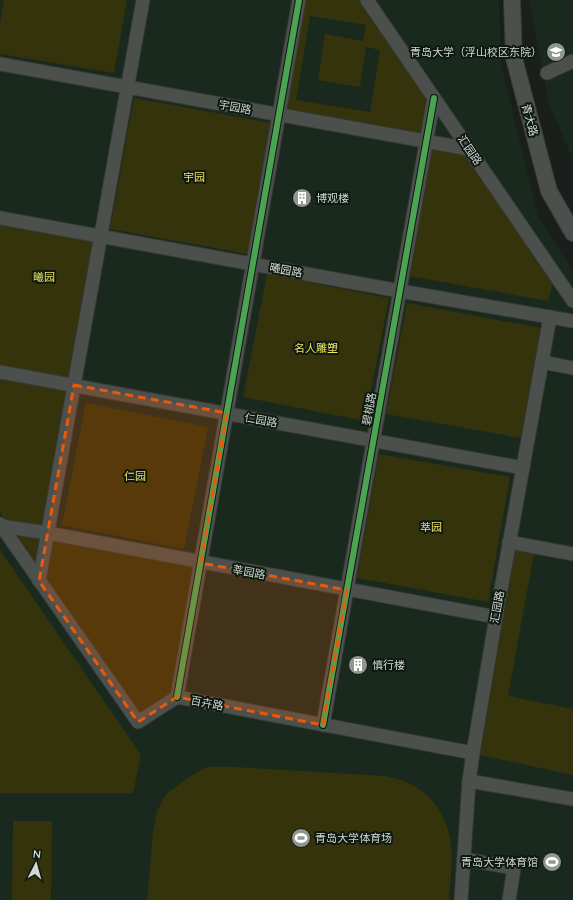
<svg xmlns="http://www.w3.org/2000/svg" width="573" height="900" font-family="Quicksand,'Noto Sans SC',sans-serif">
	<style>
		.built { fill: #19291e }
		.green { fill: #35330b; fill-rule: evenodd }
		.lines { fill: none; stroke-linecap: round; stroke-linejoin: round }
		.minor-casing { stroke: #363936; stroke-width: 15 }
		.tertiary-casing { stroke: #363936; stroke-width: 18 }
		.minor { stroke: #4c504d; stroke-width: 13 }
		.tertiary { stroke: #4c504d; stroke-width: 16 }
		.cycleway-casing { stroke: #0e1911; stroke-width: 8 }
		.cycleway { stroke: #4ca352; stroke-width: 6 }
		.marked { fill: #e8590c; fill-opacity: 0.2; stroke: #e8590c; stroke-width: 3; stroke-dasharray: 8 5; stroke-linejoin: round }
		.labels { text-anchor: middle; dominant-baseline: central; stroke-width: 4; stroke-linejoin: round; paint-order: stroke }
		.poi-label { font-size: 11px; fill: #d0d7d1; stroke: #0e1911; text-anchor: start }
		.street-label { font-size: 11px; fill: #d0d7d1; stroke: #0e1911 }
		.park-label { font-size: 11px; fill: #eee360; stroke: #0e1911 }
	</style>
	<rect width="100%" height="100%" fill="#1a1f1b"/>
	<!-- built -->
	<g class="built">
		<polygon points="0,0 499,0 501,65 539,219 573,271 573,900 0,900"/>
		<polygon points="529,0 573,0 573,160 549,103"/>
	</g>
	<!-- green -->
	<g class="green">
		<polygon points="4,0 127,0 114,73 0,54 0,25"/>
		<path d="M303 0H362L429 98 422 136 285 111ZM310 16 366 25 363 41 325 34 318 80 360 87 366 47 380 50 370 112 296 100Z"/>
		<polygon points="134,98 271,123 248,254 110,229"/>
		<polygon points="432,149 465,154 553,283 548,301 410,276"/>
		<polygon points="0,223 96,241 36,563 0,512"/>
		<polygon points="267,274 389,298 365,421 243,397"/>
		<polygon points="407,303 541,328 521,438 386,414"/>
		<polygon points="86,403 208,427 184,549 62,525"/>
		<polygon points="379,454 510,477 488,602 357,578"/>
		<polygon points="53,540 196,567 172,695 138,717 46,579"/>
		<polygon points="0,550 141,755 133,793 0,793"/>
		<polygon points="515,550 534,553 508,696 573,709 573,775 480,755"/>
		<path d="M207 767H235L386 776C392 778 400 779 406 782 432 793 448 817 451 844 453 862 450 882 449 900H147L153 832 157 811 166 794 186 779Z"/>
		<polygon points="13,821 52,821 51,900 12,900"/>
	</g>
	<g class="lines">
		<defs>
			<g id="minor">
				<polyline points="367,0 573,301"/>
				<polyline points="0,64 469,149"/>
				<polyline points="547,73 573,61"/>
				<polyline points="0,218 400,291 573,321"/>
				<polyline points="542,362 573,368"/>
				<polyline points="0,372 523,468"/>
				<polyline points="0,524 138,722 177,697 473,753"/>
				<polyline points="0,526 48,533 496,617"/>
				<polyline points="509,542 573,554"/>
				<polyline points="39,581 143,0"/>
				<polyline points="177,697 299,0"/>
				<polyline points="323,725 434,98"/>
				<polyline points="469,781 573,799"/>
				<polyline points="464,859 514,868 509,900"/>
				<polyline points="461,900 469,781 473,753 496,617 550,317"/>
			</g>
			<polyline id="tertiary" points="512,0 514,58 549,191 573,233"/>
		</defs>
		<!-- minor casing -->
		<use href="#minor" class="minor-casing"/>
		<!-- tertiary casing -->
		<use href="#tertiary" class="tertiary-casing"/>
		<!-- minor -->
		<use href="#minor" class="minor"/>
		<!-- tertiary -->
		<use href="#tertiary" class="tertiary"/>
		<defs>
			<g id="cycleway">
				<polyline points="177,697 299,0"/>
				<polyline points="323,725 434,98"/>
			</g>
		</defs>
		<!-- cycleway casing -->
		<use href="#cycleway" class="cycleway-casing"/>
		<!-- cycleway -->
		<use href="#cycleway" class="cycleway"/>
	</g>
	<!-- marked area -->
	<path class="marked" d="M74 385 227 413 201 563 347 590 323 725 177 697 138 722 39 581Z"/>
	<!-- icons -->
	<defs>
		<symbol id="university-disc" viewBox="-11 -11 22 22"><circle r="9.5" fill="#909791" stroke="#0e1911"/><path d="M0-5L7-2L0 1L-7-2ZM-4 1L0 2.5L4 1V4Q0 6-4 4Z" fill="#fff"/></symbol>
		<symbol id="building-disc" viewBox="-11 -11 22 22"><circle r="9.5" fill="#909791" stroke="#0e1911"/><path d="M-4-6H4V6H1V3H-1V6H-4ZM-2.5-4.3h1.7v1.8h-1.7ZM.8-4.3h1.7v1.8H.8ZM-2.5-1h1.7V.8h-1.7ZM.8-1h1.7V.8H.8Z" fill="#fff"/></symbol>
		<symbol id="stadium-disc" viewBox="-11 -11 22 22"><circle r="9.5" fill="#909791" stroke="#0e1911"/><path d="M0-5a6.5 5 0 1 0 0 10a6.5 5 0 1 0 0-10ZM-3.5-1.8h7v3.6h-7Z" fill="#fff"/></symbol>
	</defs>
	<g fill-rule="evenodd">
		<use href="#university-disc" x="545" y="41" width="22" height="22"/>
		<use href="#building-disc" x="291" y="187" width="22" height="22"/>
		<use href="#building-disc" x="347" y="654" width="22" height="22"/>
		<use href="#stadium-disc" x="290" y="827" width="22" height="22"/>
		<use href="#stadium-disc" x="541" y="851" width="22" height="22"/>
	</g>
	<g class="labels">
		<!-- poi labels -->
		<g class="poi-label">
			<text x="542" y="52" text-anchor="end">青岛大学（浮山校区东院）</text>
			<text x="316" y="198">博观楼</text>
			<text x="372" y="665">慎行楼</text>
			<text x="315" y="838">青岛大学体育场</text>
			<text x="538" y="862" text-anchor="end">青岛大学体育馆</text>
		</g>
		<!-- street labels -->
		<g class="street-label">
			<text transform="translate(235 107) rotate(10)">宇园路</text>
			<text transform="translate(530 120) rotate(75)">青大路</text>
			<text transform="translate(470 150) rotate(56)">汇园路</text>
			<text transform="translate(286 270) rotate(11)">曦园路</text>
			<text transform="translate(369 409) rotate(-80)">碧桃路</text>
			<text transform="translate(261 420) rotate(10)">仁园路</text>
			<text transform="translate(249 572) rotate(10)">莘园路</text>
			<text transform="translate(497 607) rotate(-80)">汇园路</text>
			<text transform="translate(207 703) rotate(11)">百卉路</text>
		</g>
		<!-- park labels -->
		<g class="park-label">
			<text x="194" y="177">宇园</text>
			<text x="44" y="277">曦园</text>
			<text x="316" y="348">名人雕塑</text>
			<text x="135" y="476">仁园</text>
			<text x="431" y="527">萃园</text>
		</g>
	</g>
	<!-- north arrow -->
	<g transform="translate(36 864) rotate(6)" stroke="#0e1911" stroke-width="3" paint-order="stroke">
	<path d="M0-3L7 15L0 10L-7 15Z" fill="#d0d7d1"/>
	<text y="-6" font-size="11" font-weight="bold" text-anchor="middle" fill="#d0d7d1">N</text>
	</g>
</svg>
